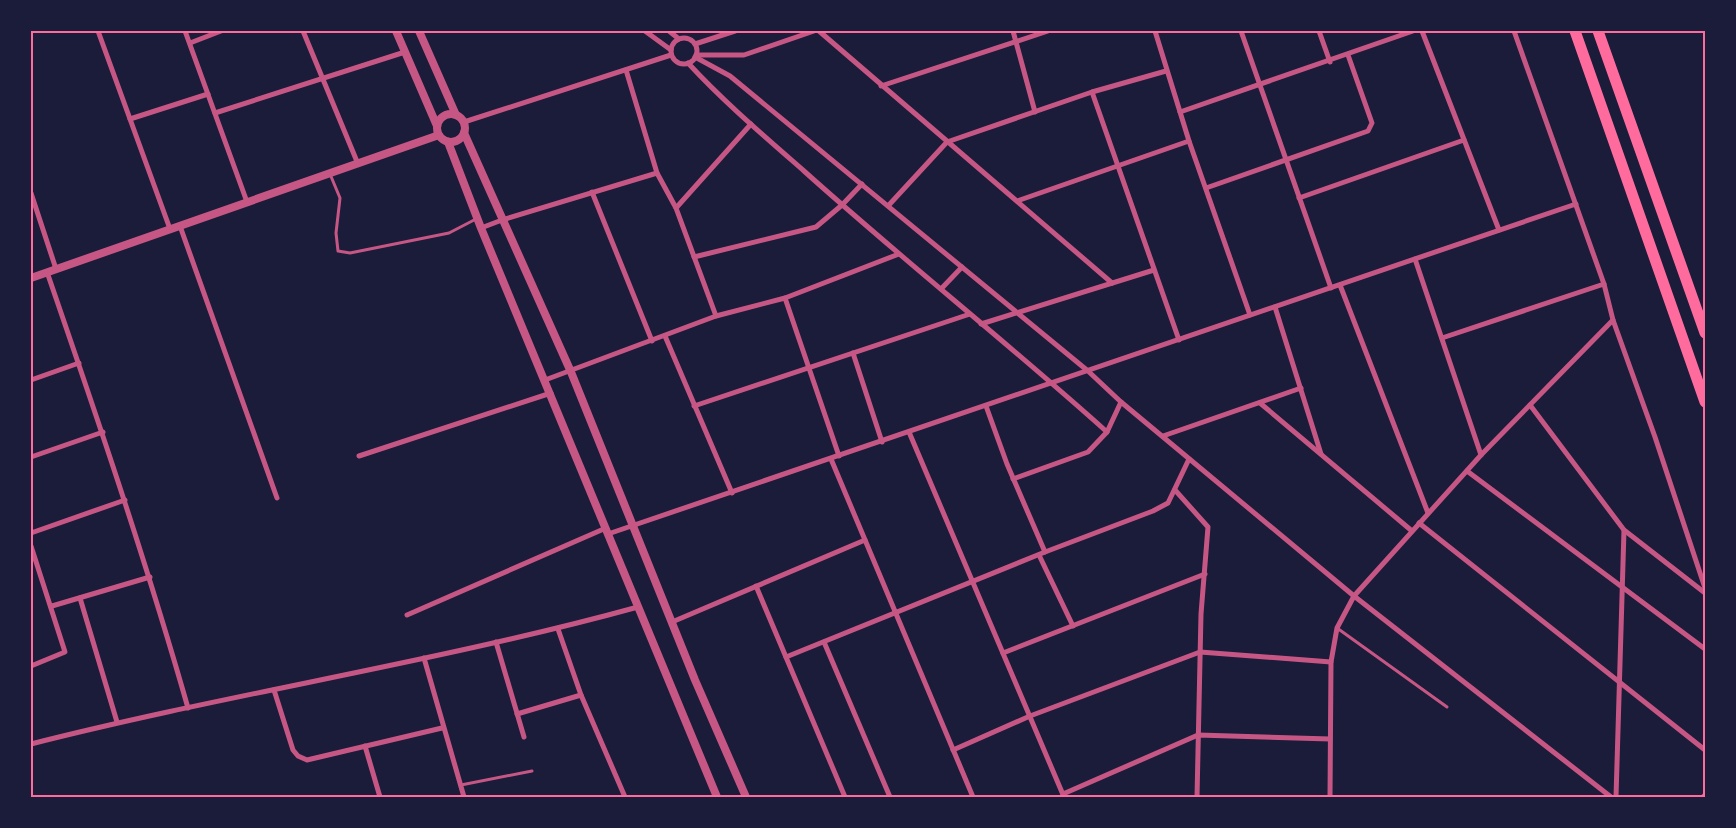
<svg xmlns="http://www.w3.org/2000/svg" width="1736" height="828" font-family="Mulish,sans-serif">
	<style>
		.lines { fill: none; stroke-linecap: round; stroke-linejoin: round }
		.service { stroke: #c65784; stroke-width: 3 }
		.minor { stroke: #c65784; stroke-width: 5 }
		.tertiary { stroke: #c65784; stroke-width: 8 }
		.motorway { stroke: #ff6b9d; stroke-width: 11 }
		.neatline { fill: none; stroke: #ff6b9d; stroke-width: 2 }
	</style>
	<rect width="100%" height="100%" fill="#1b1b3a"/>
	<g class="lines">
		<!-- service -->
		<g class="service">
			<polyline points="330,174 340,198 336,233 338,251 350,253 449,233 476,219"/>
			<polyline points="1337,628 1447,707"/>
			<polyline points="461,785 532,771"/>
		</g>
		<!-- minor -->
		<g class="minor">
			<polyline points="98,31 170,229"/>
			<polyline points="185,31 247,202"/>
			<polyline points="303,31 358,164"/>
			<polyline points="645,31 671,50"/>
			<polyline points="669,31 679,39"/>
			<polyline points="819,31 1112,283"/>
			<polyline points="1013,31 1035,112"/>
			<polyline points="1155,31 1189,141 1250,315"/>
			<polyline points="1241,31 1331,288"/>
			<polyline points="1319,31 1330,62"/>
			<polyline points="1422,31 1499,230"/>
			<circle cx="684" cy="51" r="13"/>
			<polyline points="190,43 221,31"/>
			<polyline points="695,44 735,31"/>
			<polyline points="696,55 744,55 814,31"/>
			<polyline points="695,57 730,76 1088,371 1121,402 1354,596 1611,797"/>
			<path d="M688 63C724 102 764 136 804 171 903 260 1008 343 1107 432"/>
			<polyline points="626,70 657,173 676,208 716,316"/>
			<polyline points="881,86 1048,31"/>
			<polyline points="1092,92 1179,340"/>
			<polyline points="1180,112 1413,31"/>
			<polyline points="215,113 405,52"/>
			<polyline points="130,119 208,94"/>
			<polyline points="464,122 671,55"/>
			<polyline points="1206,188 1368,131 1372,123 1348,55"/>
			<polyline points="592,192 652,341"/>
			<polyline points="31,193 56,269"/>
			<polyline points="1299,198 1464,140"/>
			<polyline points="1017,201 1189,141"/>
			<polyline points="888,206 947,142 1092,92 1166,71"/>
			<polyline points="676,208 751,124"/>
			<polyline points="180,226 277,498"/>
			<polyline points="481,228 502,220 657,173"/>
			<polyline points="694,257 816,227 842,205 862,184"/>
			<polyline points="1415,259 1481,455"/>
			<path d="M47 272C97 417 146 561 188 708"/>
			<polyline points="1340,285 1428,513"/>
			<polyline points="941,289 962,267"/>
			<polyline points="785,298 839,456"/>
			<polyline points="1275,307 1321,454"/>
			<polyline points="1613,320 1655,437 1705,588"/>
			<polyline points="981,324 1154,270"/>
			<polyline points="665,336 732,493"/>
			<polyline points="1442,338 1604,284"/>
			<polyline points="853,353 882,442"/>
			<polyline points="31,380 79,363"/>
			<polyline points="545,380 716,316 785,298 899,254"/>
			<polyline points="1260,403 1412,531"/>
			<polyline points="1530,405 1624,530 1705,593"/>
			<polyline points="694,406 970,314"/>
			<polyline points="986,406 1007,464 1045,552"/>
			<polyline points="909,432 1064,797"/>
			<polyline points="1163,436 1301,388"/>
			<polyline points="359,456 551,393"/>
			<polyline points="31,457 103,432"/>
			<polyline points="831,459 973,797"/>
			<polyline points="1467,471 1705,649"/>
			<polyline points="1013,479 1088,452 1107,432 1121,402"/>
			<polyline points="1175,490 1208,527 1201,614 1197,797"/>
			<polyline points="1419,523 1705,750"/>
			<polyline points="31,533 125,500"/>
			<polyline points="608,534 1576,204"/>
			<polyline points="31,546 65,652 31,666"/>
			<polyline points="1039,555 1073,626"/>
			<polyline points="756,586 845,797"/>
			<polyline points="80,598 117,722"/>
			<polyline points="52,606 150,577"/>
			<polyline points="407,615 606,528"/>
			<polyline points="672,622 865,540"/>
			<polyline points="558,629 581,695"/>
			<polyline points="496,642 524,737"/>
			<polyline points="824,642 890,797"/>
			<polyline points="1003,653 1205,574"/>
			<polyline points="786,657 1045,552 1153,511 1168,503 1189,459"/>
			<polyline points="424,658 464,797"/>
			<polyline points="274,690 293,750 298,756 307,760 442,728"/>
			<polyline points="517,714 581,695 625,797"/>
			<path d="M31 744C232 693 438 662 638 607"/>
			<polyline points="365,746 380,797"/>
			<polyline points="953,750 1030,716 1200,652 1331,662"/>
			<polyline points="1063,794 1198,735 1330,739"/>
			<polyline points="1330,797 1331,662 1337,628 1354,596 1481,455 1613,320 1604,284 1514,31"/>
			<polyline points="1616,797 1624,530"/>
			<polyline points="1703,797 1705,795"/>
		</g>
		<!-- tertiary -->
		<g class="tertiary">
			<polyline points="396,31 437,126"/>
			<polyline points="419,31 456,115"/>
			<circle cx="451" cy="128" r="14"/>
			<polyline points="464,133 571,372 695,680 746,797"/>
			<polyline points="448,142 481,228 717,797"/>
			<polyline points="31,278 439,135"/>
		</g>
		<!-- motorway -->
		<g class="motorway">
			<polyline points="1575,31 1705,402"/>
			<polyline points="1598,31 1705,333"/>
		</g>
	</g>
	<!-- border -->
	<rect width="1736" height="828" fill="none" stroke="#1b1b3a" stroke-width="65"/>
	<rect x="32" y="32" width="1672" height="764" class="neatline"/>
</svg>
